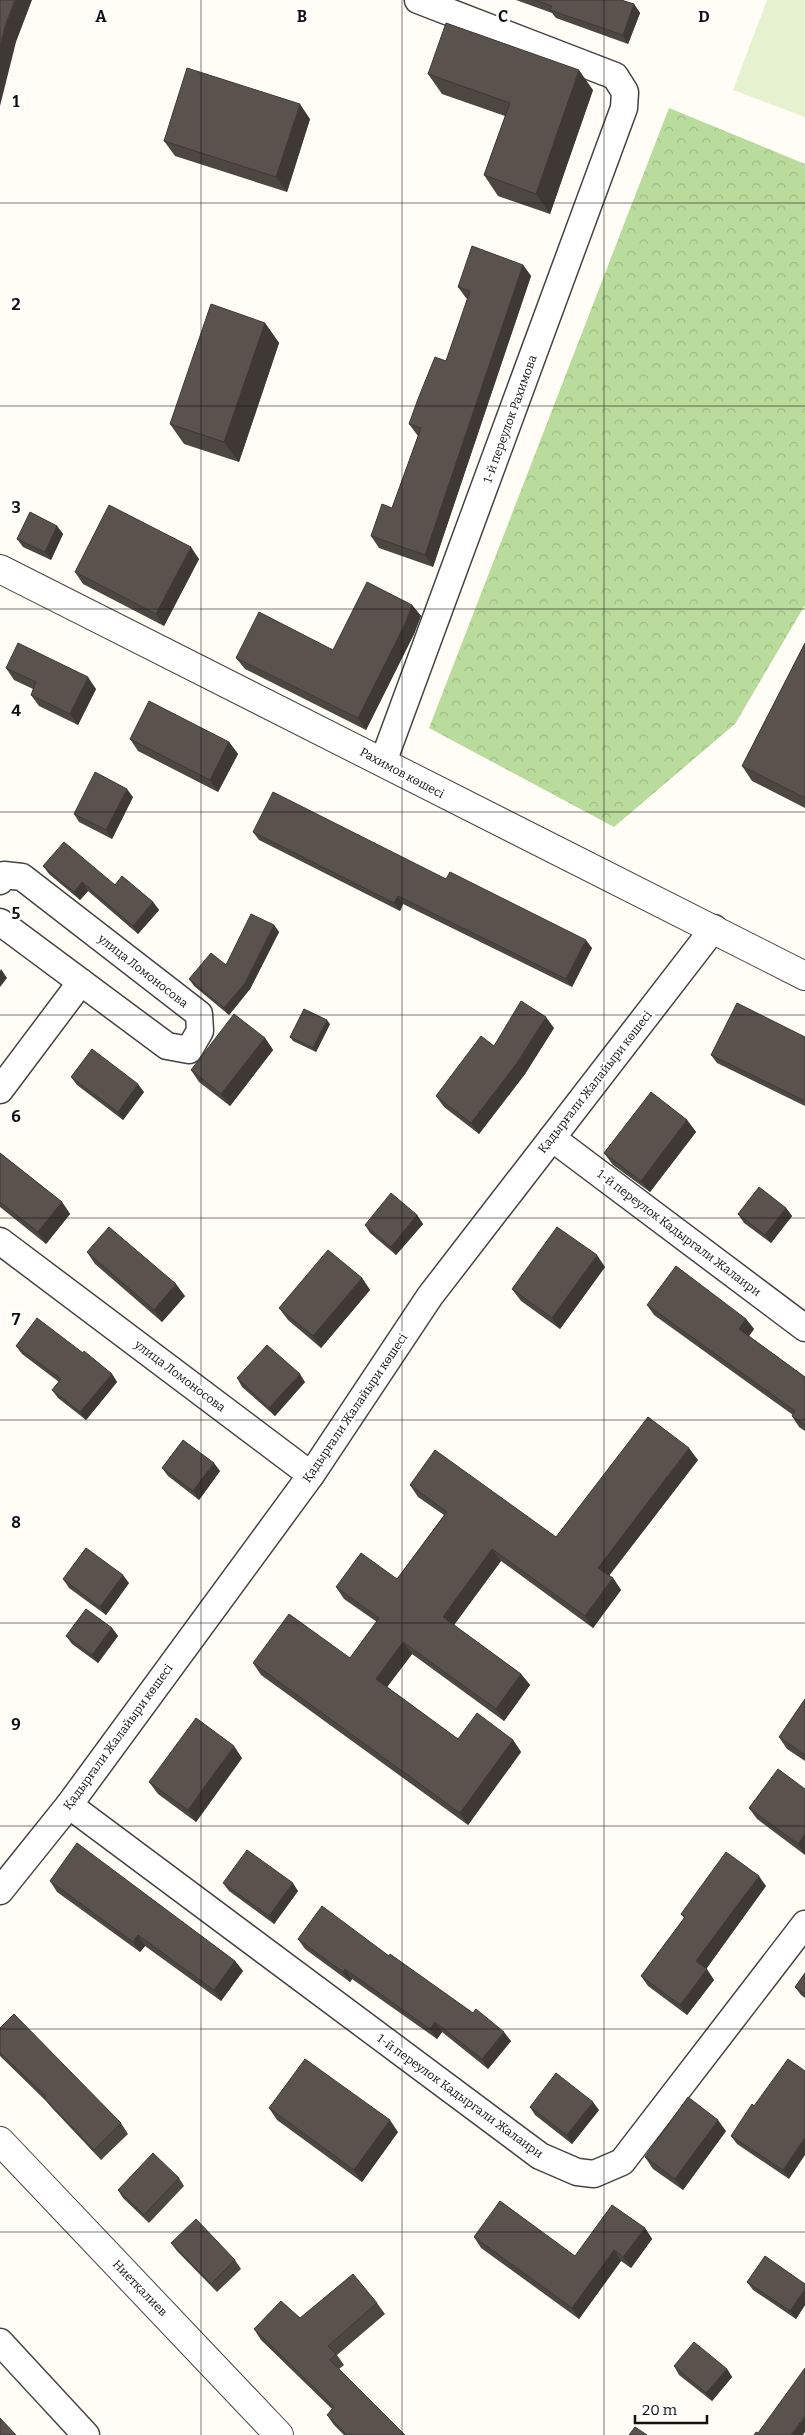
<svg xmlns="http://www.w3.org/2000/svg" width="805" height="2435" font-family="Bitter,serif">
	<style>
		.forest { fill: url(#forest-crowns) }
		.pitch { fill: #e6f2cf }
		.lines { fill: none; stroke-linecap: round; stroke-linejoin: round }
		.minor-casing { stroke: #444; stroke-width: 29 }
		.tertiary-casing { stroke: #444; stroke-width: 30 }
		.minor { stroke: #fff; stroke-width: 26 }
		.tertiary { stroke: #fff; stroke-width: 28 }
		.wall { fill: #4d4742 }
		.shaded-wall { fill: #3f3936 }
		.building { fill: #5a524d; stroke: #3f3936 }
		.grid { fill: none; stroke: #111; stroke-width: 1; stroke-opacity: 0.55 }
		.labels { text-anchor: middle; dominant-baseline: central; stroke-width: 5; stroke-linejoin: round; paint-order: stroke }
		.street-label { font-size: 12px; fill: #111; stroke: #fff }
		.grid-label { font-size: 16px; text-anchor: middle; font-weight: bold; fill: #111; stroke: #fff; stroke-width: 5; stroke-linejoin: round; paint-order: stroke }
	</style>
	<defs>
		<pattern id="forest-crowns" width="20" height="18" patternUnits="userSpaceOnUse" patternTransform="scale(1.25)"><rect width="20" height="18" fill="#b9dc9c"/><path d="M2 6a3 3 0 1 1 6 0M12 15a3 3 0 1 1 6 0" fill="none" stroke="#9ebc85"/></pattern>
	</defs>
	<rect width="100%" height="100%" fill="#fffdf5"/>
	<!-- forest -->
	<polygon class="forest" points="669,108 805,164 805,605 735,724 614,827 429,728"/>
	<!-- pitch -->
	<polygon class="pitch" points="767,0 805,0 805,117 733,90"/>
	<g class="lines">
		<defs>
			<g id="minor">
				<polyline points="383,762 624,108 625,92 615,76 418,0"/>
				<polyline points="0,881 4,875 22,877 199,1014 200,1031 189,1050 167,1046 0,922"/>
				<polyline points="0,1090 81,982"/>
				<polyline points="552,1138 805,1328"/>
				<polyline points="0,1241 311,1475"/>
				<polyline points="69,1805 540,2156 577,2172 594,2174 622,2162 805,1924"/>
				<polyline points="0,1891 69,1805 311,1475 430,1296 714,928"/>
				<polyline points="0,2342 86,2435"/>
			</g>
			<g id="tertiary">
				<polyline points="0,569 805,976"/>
				<polyline points="0,2141 279,2435"/>
			</g>
		</defs>
		<!-- minor casing -->
		<use href="#minor" class="minor-casing"/>
		<!-- tertiary casing -->
		<use href="#tertiary" class="tertiary-casing"/>
		<!-- minor -->
		<use href="#minor" class="minor"/>
		<!-- tertiary -->
		<use href="#tertiary" class="tertiary"/>
	</g>
	<!-- wall -->
	<g class="wall">
		<polygon points="516,0 621,0 634,4 640,13 628,44 556,18 552,13"/>
		<polygon points="428,74 593,90 550,214 498,196 484,175 505,116 442,94"/>
		<polygon points="310,119 287,192 175,156 164,141"/>
		<polygon points="523,265 531,276 433,567 379,548 371,536 392,508 418,436 409,424 446,361 468,299 466,298 458,287"/>
		<polygon points="265,323 279,343 239,462 184,444 170,424"/>
		<polygon points="57,526 63,534 51,560 23,547 17,539"/>
		<polygon points="199,559 164,626 83,584 75,572"/>
		<polygon points="412,605 421,616 414,634 366,730 245,669 236,658 333,650"/>
		<polygon points="805,643 805,808 752,781 742,766"/>
		<polygon points="6,668 96,689 78,725 39,706 31,695 33,689 14,680"/>
		<polygon points="130,739 229,742 238,754 218,792 138,751"/>
		<polygon points="133,797 112,839 79,822 74,814"/>
		<polygon points="253,832 446,879 592,948 572,987 403,904 400,911 259,840"/>
		<polygon points="43,866 115,885 153,902 159,910 138,934 88,891 80,900 49,874"/>
		<polygon points="274,925 279,932 250,989 229,1015 194,986 189,979 226,965"/>
		<polygon points="330,1024 316,1052 293,1041 290,1037"/>
		<polygon points="554,1028 525,1074 479,1134 444,1107 436,1096 494,1046"/>
		<polygon points="805,1037 805,1106 717,1063 711,1055"/>
		<polygon points="265,1038 273,1050 230,1106 199,1082 191,1070"/>
		<polygon points="71,1077 144,1092 123,1120 77,1085"/>
		<polygon points="687,1120 696,1132 650,1192 613,1165 604,1153"/>
		<polygon points="0,1153 62,1202 70,1214 46,1244 0,1207"/>
		<polygon points="786,1208 792,1216 771,1243 744,1223 738,1214"/>
		<polygon points="417,1215 423,1224 396,1255 370,1233 365,1225"/>
		<polygon points="87,1252 185,1296 162,1322 95,1264"/>
		<polygon points="605,1267 560,1329 521,1301 512,1289"/>
		<polygon points="362,1278 370,1290 321,1348 288,1320 279,1308"/>
		<polygon points="647,1305 746,1319 754,1329 749,1336 805,1377 805,1431 799,1427 792,1416 793,1415 654,1315"/>
		<polygon points="16,1346 83,1353 112,1374 117,1382 86,1420 58,1398 52,1390 59,1382 22,1354"/>
		<polygon points="237,1378 305,1382 275,1416 242,1387"/>
		<polygon points="698,1460 609,1576 613,1578 621,1590 593,1628 501,1561 454,1625 521,1674 530,1685 504,1721 412,1654 387,1687 458,1739 513,1740 521,1752 468,1825 261,1675 253,1663 350,1658 377,1622 344,1599 336,1587 397,1579 444,1515 418,1497 410,1485 556,1537"/>
		<polygon points="162,1468 220,1471 199,1500 168,1476"/>
		<polygon points="63,1579 129,1583 106,1615 69,1588"/>
		<polygon points="112,1628 118,1636 98,1663 72,1644 66,1636"/>
		<polygon points="805,1699 805,1761 787,1749 779,1737"/>
		<polygon points="242,1758 196,1822 158,1794 149,1782"/>
		<polygon points="805,1789 805,1855 757,1819 749,1808"/>
		<polygon points="50,1881 235,1961 243,1971 221,2001 145,1946 140,1952 57,1892"/>
		<polygon points="223,1883 298,1891 274,1924 229,1891"/>
		<polygon points="766,1886 706,1969 714,1980 687,2015 648,1986 641,1976 684,1918 681,1914"/>
		<polygon points="298,1939 389,1956 511,2041 488,2069 442,2032 437,2039 352,1979 350,1982 305,1949"/>
		<polygon points="805,1973 805,1998 801,1995 795,1987"/>
		<polygon points="0,2028 121,2123 128,2134 101,2160 52,2108 46,2101 0,2056"/>
		<polygon points="754,2106 789,2179 737,2144 731,2136"/>
		<polygon points="530,2107 599,2110 572,2144 535,2115"/>
		<polygon points="269,2108 398,2132 362,2182 277,2120"/>
		<polygon points="726,2131 683,2190 653,2169 645,2157"/>
		<polygon points="179,2178 184,2186 149,2223 123,2198 118,2190"/>
		<polygon points="645,2228 652,2239 631,2268 621,2261 579,2319 481,2248 474,2237 575,2256"/>
		<polygon points="171,2243 235,2260 241,2269 217,2292 177,2251"/>
		<polygon points="747,2282 805,2284 805,2305 796,2319 753,2290"/>
		<polygon points="377,2303 385,2314 337,2355 344,2365 339,2369 405,2435 344,2435 334,2425 327,2415 332,2409 261,2340 254,2329 300,2318"/>
		<polygon points="674,2366 727,2369 732,2377 712,2401 679,2375"/>
	</g>
	<!-- shaded-wall -->
	<g class="shaded-wall">
		<polygon points="15,0 32,0 16,42 0,106 0,46 5,26"/>
		<polygon points="634,4 640,13 628,44 623,35"/>
		<polygon points="579,70 593,90 550,214 536,194"/>
		<polygon points="300,104 310,119 287,192 276,177"/>
		<polygon points="523,265 531,276 433,567 425,555"/>
		<polygon points="265,323 279,343 239,462 224,442"/>
		<polygon points="57,526 63,534 51,560 45,552"/>
		<polygon points="191,547 199,559 164,626 156,614"/>
		<polygon points="412,605 421,616 414,634 366,730 358,718"/>
		<polygon points="88,677 96,689 78,725 70,714"/>
		<polygon points="229,742 238,754 218,792 210,780"/>
		<polygon points="127,789 133,797 112,839 106,830"/>
		<polygon points="82,882 88,891 80,900 74,892"/>
		<polygon points="398,896 403,904 400,911 394,903"/>
		<polygon points="153,902 159,910 138,934 133,926"/>
		<polygon points="274,925 279,932 250,989 229,1015 224,1008"/>
		<polygon points="586,940 592,948 572,987 566,979"/>
		<polygon points="1,969 7,978 0,987 0,971"/>
		<polygon points="546,1017 554,1028 525,1074 479,1134 471,1123"/>
		<polygon points="327,1020 330,1024 316,1052 313,1048"/>
		<polygon points="265,1038 273,1050 230,1106 221,1094"/>
		<polygon points="138,1084 144,1092 123,1120 118,1112"/>
		<polygon points="687,1120 696,1132 650,1192 641,1181"/>
		<polygon points="62,1202 70,1214 46,1244 38,1232"/>
		<polygon points="786,1208 792,1216 771,1243 765,1235"/>
		<polygon points="417,1215 423,1224 396,1255 391,1247"/>
		<polygon points="597,1255 605,1267 560,1329 552,1318"/>
		<polygon points="362,1278 370,1290 321,1348 313,1336"/>
		<polygon points="176,1284 185,1296 162,1322 154,1310"/>
		<polygon points="746,1319 754,1329 746,1340 739,1329"/>
		<polygon points="112,1374 117,1382 86,1420 80,1412"/>
		<polygon points="300,1374 305,1382 275,1416 269,1408"/>
		<polygon points="689,1448 698,1460 606,1579 598,1568"/>
		<polygon points="214,1463 220,1471 199,1500 193,1491"/>
		<polygon points="492,1549 501,1561 451,1629 443,1617"/>
		<polygon points="123,1575 129,1583 106,1615 100,1607"/>
		<polygon points="613,1578 621,1590 593,1628 585,1616"/>
		<polygon points="112,1628 118,1636 98,1663 92,1655"/>
		<polygon points="403,1642 412,1654 384,1691 376,1679"/>
		<polygon points="521,1674 530,1685 504,1721 496,1709"/>
		<polygon points="513,1740 521,1752 468,1825 460,1813"/>
		<polygon points="234,1746 242,1758 196,1822 188,1810"/>
		<polygon points="805,1834 805,1855 798,1844"/>
		<polygon points="759,1876 766,1886 704,1972 696,1961"/>
		<polygon points="293,1883 298,1891 274,1924 269,1916"/>
		<polygon points="138,1935 145,1946 140,1952 133,1942"/>
		<polygon points="235,1961 243,1971 221,2001 214,1990"/>
		<polygon points="345,1969 352,1979 350,1982 343,1972"/>
		<polygon points="707,1969 714,1980 687,2015 680,2005"/>
		<polygon points="435,2022 442,2032 437,2039 430,2029"/>
		<polygon points="504,2032 511,2041 488,2069 482,2059"/>
		<polygon points="593,2102 599,2110 572,2144 567,2135"/>
		<polygon points="390,2120 398,2132 362,2182 354,2170"/>
		<polygon points="718,2120 726,2131 683,2190 675,2179"/>
		<polygon points="805,2137 805,2155 789,2179 783,2170"/>
		<polygon points="645,2228 652,2239 631,2268 623,2257"/>
		<polygon points="614,2250 621,2261 579,2319 572,2308"/>
		<polygon points="805,2289 805,2305 796,2319 790,2311"/>
		<polygon points="727,2369 732,2377 712,2401 706,2393"/>
		<polygon points="805,2416 805,2432 803,2435 791,2435"/>
	</g>
	<!-- building -->
	<g class="building">
		<polygon points="0,0 15,0 5,26 0,46"/>
		<polygon points="534,0 621,0 634,4 623,35 550,10 552,6"/>
		<polygon points="446,23 579,70 536,194 484,175 510,103 428,74"/>
		<polygon points="187,68 300,104 276,177 164,141"/>
		<polygon points="472,246 523,265 425,555 371,536 382,504 392,508 421,428 409,424 418,399 435,357 446,361 470,291 458,287"/>
		<polygon points="211,304 265,323 224,442 170,424"/>
		<polygon points="109,505 191,547 156,614 75,572"/>
		<polygon points="30,512 57,526 45,552 17,539"/>
		<polygon points="367,582 412,605 406,622 358,718 236,658 259,612 333,650"/>
		<polygon points="18,643 88,677 70,714 31,695 36,682 6,668"/>
		<polygon points="805,643 805,798 742,766"/>
		<polygon points="149,701 229,742 210,780 130,739"/>
		<polygon points="95,772 127,789 106,830 74,814"/>
		<polygon points="273,792 446,879 450,872 586,940 566,979 398,896 394,903 253,832"/>
		<polygon points="64,842 115,885 122,876 153,902 133,926 82,882 74,892 43,866"/>
		<polygon points="251,914 274,925 245,983 224,1008 189,979 211,953 226,965"/>
		<polygon points="521,1001 546,1017 517,1063 471,1123 436,1096 481,1036 494,1046"/>
		<polygon points="737,1003 805,1037 805,1101 711,1055"/>
		<polygon points="304,1009 327,1020 313,1048 290,1037"/>
		<polygon points="234,1014 265,1038 221,1094 191,1070"/>
		<polygon points="92,1049 138,1084 118,1112 71,1077"/>
		<polygon points="651,1092 687,1120 641,1181 604,1153"/>
		<polygon points="0,1153 62,1202 38,1232 0,1202"/>
		<polygon points="759,1187 786,1208 765,1235 738,1214"/>
		<polygon points="391,1193 417,1215 391,1247 365,1225"/>
		<polygon points="109,1227 176,1284 154,1310 87,1252"/>
		<polygon points="557,1227 597,1255 552,1318 512,1289"/>
		<polygon points="328,1250 362,1278 313,1336 279,1308"/>
		<polygon points="676,1266 746,1319 739,1329 805,1377 805,1425 792,1416 795,1411 647,1305"/>
		<polygon points="37,1318 83,1353 84,1351 112,1374 80,1412 52,1390 61,1379 16,1346"/>
		<polygon points="267,1345 300,1374 269,1408 237,1378"/>
		<polygon points="648,1417 689,1448 598,1568 613,1578 585,1616 492,1549 443,1617 521,1674 496,1709 403,1642 376,1679 458,1739 477,1713 513,1740 460,1813 253,1663 289,1614 350,1658 379,1618 336,1587 361,1553 397,1579 447,1512 410,1485 435,1450 556,1537"/>
		<polygon points="183,1440 214,1463 193,1491 162,1468"/>
		<polygon points="86,1548 123,1575 100,1607 63,1579"/>
		<polygon points="86,1609 112,1628 92,1655 66,1636"/>
		<polygon points="805,1699 805,1755 779,1737"/>
		<polygon points="196,1718 234,1746 188,1810 149,1782"/>
		<polygon points="778,1769 805,1789 805,1834 798,1844 749,1808"/>
		<polygon points="77,1843 235,1961 214,1990 138,1935 133,1942 50,1881"/>
		<polygon points="247,1850 293,1883 269,1916 223,1883"/>
		<polygon points="726,1852 759,1876 696,1961 707,1969 680,2005 641,1976 685,1917 681,1914"/>
		<polygon points="322,1906 389,1956 390,1954 473,2013 476,2009 504,2032 482,2059 435,2022 430,2029 345,1969 343,1972 298,1939"/>
		<polygon points="805,1973 805,1994 795,1987"/>
		<polygon points="14,2014 121,2123 94,2150 44,2098 46,2096 0,2053 0,2028"/>
		<polygon points="305,2059 390,2120 354,2170 269,2108"/>
		<polygon points="788,2059 805,2071 805,2137 783,2170 731,2136 752,2104 754,2106"/>
		<polygon points="556,2073 593,2102 567,2135 530,2107"/>
		<polygon points="688,2097 718,2120 675,2179 645,2157"/>
		<polygon points="153,2153 179,2178 144,2215 118,2190"/>
		<polygon points="500,2201 575,2256 612,2205 645,2228 623,2257 614,2250 572,2308 474,2237"/>
		<polygon points="196,2219 235,2260 211,2284 171,2243"/>
		<polygon points="765,2256 805,2284 805,2289 790,2311 747,2282"/>
		<polygon points="353,2274 377,2303 328,2346 336,2354 330,2360 405,2435 347,2435 327,2415 334,2407 254,2329 281,2301 300,2318"/>
		<polygon points="694,2342 727,2369 706,2393 674,2366"/>
		<polygon points="805,2368 805,2416 791,2435 754,2435 756,2432 758,2433"/>
		<polygon points="0,2418 16,2435 0,2435"/>
		<polygon points="635,2427 647,2435 629,2435"/>
	</g>
	<!-- grid -->
	<path class="grid" d="M201 0V2435M402 0V2435M604 0V2435M0 203H805M0 406H805M0 609H805M0 812H805M0 1015H805M0 1218H805M0 1420H805M0 1623H805M0 1826H805M0 2029H805M0 2232H805"/>
	<g class="labels">
		<!-- street labels -->
		<g class="street-label">
			<text transform="translate(510 419) rotate(-70)">1-й переулок Рахимова</text>
			<text transform="translate(402 773) rotate(28)">Рахимов көшесі</text>
			<text transform="translate(143 971) rotate(38)">улица Ломоносова</text>
			<text transform="translate(595 1082) rotate(-52)">Қадырғали Жалайыри көшесі</text>
			<text transform="translate(679 1233) rotate(37)">1-й переулок Кадыргали Жалаири</text>
			<text transform="translate(180 1376) rotate(37)">улица Ломоносова</text>
			<text transform="translate(355 1408) rotate(-56)">Қадырғали Жалайыри көшесі</text>
			<text transform="translate(118 1737) rotate(-54)">Қадырғали Жалайыри көшесі</text>
			<text transform="translate(460 2096) rotate(36)">1-й переулок Кадыргали Жалаири</text>
			<text transform="translate(140 2288) rotate(46)">Ниетқалиев</text>
		</g>
	</g>
	<g class="grid-label">
		<text x="101" y="22">A</text>
		<text x="302" y="22">B</text>
		<text x="503" y="22">C</text>
		<text x="704" y="22">D</text>
		<text x="16" y="107">1</text>
		<text x="16" y="310">2</text>
		<text x="16" y="513">3</text>
		<text x="16" y="716">4</text>
		<text x="16" y="919">5</text>
		<text x="16" y="1122">6</text>
		<text x="16" y="1325">7</text>
		<text x="16" y="1528">8</text>
		<text x="16" y="1730">9</text>
	</g>
	<!-- scale -->
	<path d="M635 2415v8h72v-8" fill="none" stroke="#111111" stroke-width="2.5"/>
	<text x="642" y="2415" font-size="15" fill="#111111" stroke="#ffffff" stroke-width="4" paint-order="stroke">20 m</text>
</svg>
